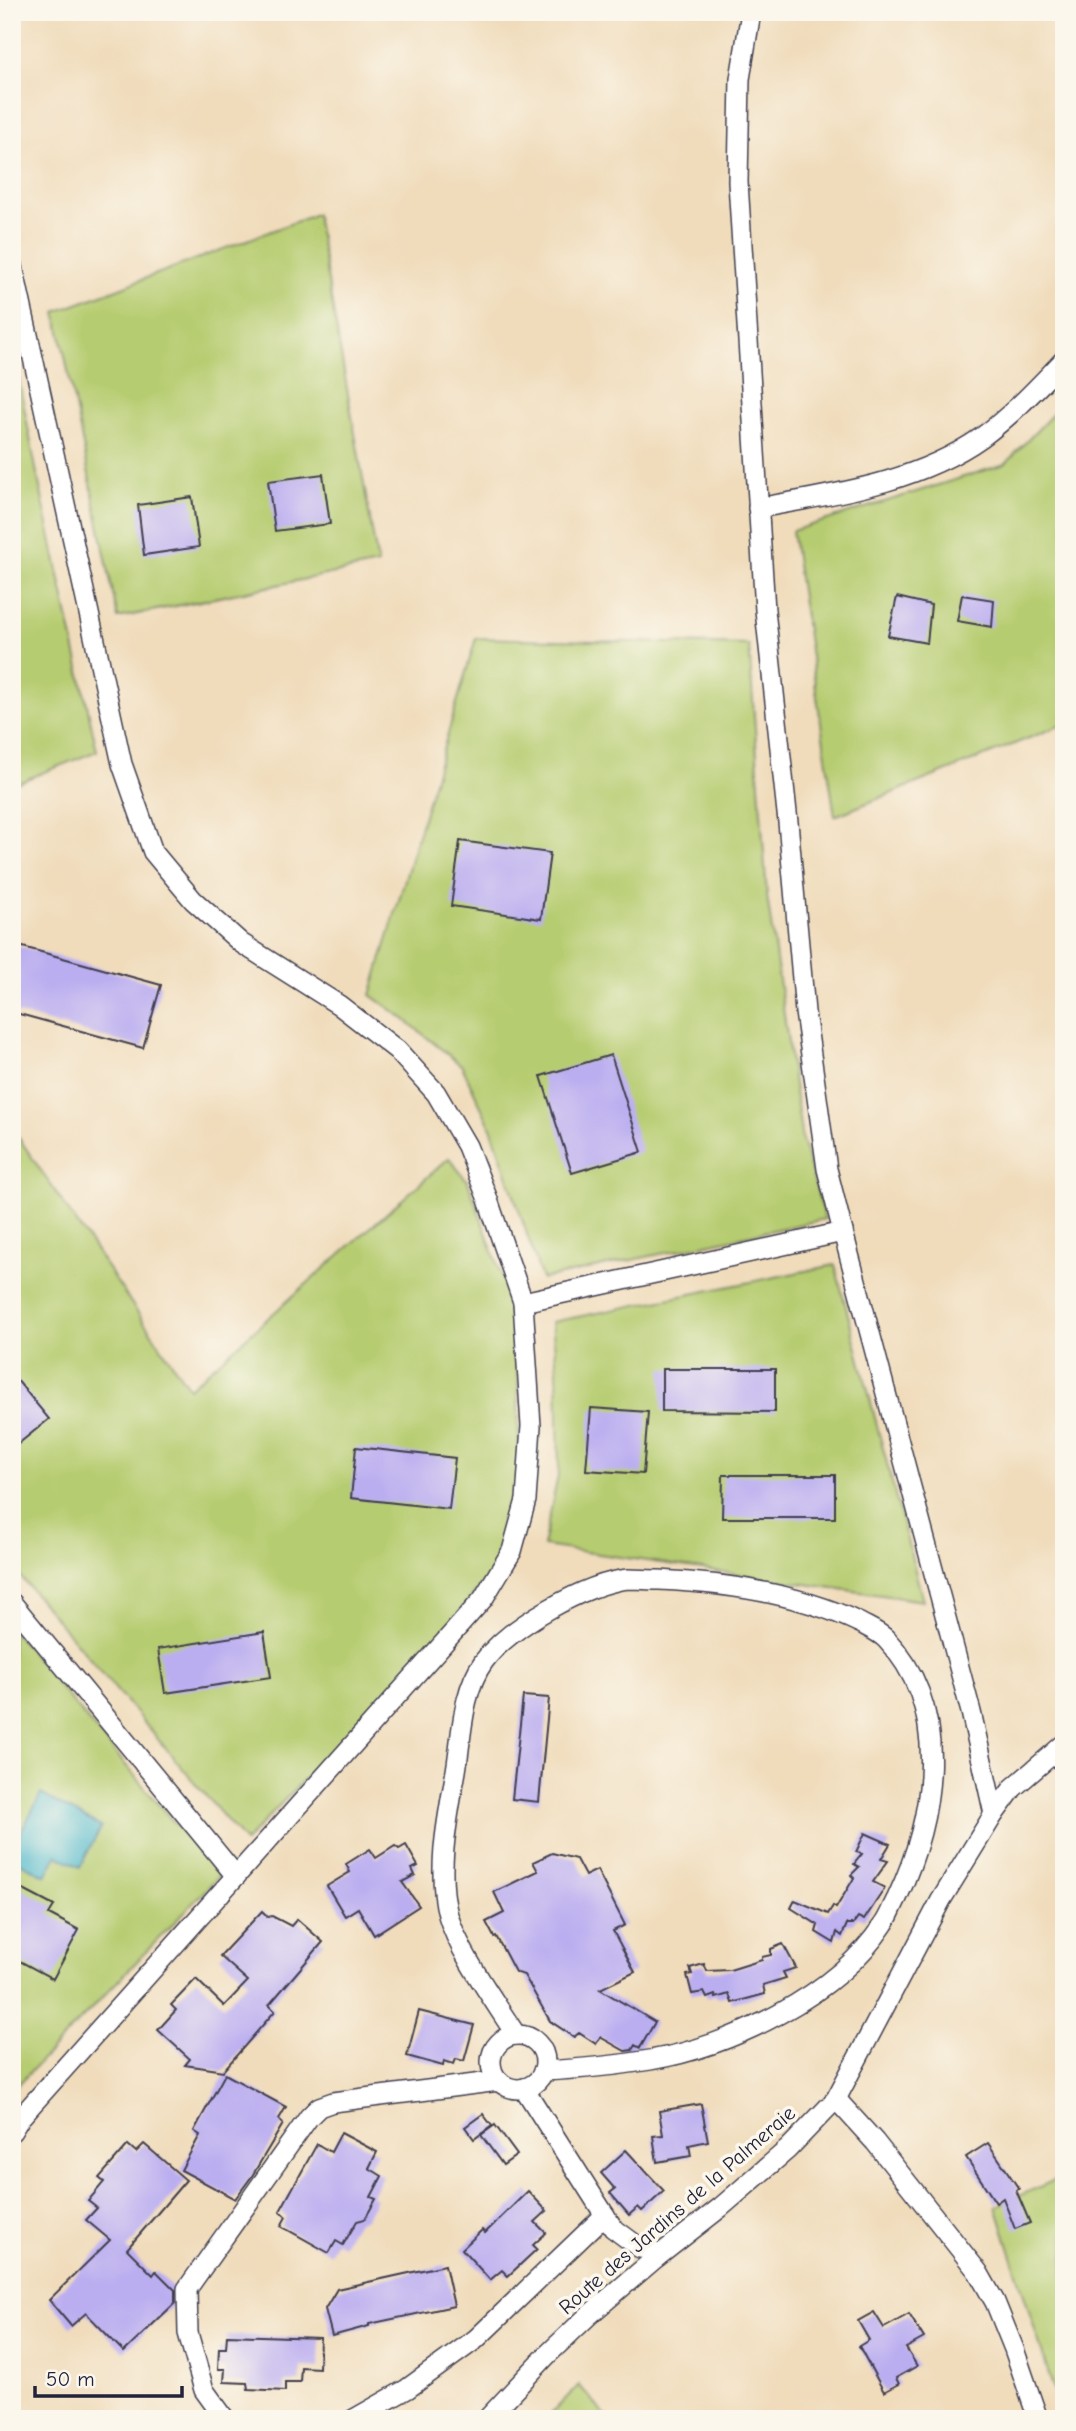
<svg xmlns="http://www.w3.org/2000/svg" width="1076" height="2431" font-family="'Comic Neue',sans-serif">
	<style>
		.green { fill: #b6cc70; stroke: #6c7756; stroke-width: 2 }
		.water { fill: #4eb8cb; stroke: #386d83; stroke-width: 2 }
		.building { fill: #bbaef0 }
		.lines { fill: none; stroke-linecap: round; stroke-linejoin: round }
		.minor-casing { stroke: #413e4e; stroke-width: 22 }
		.minor { stroke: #fff; stroke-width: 19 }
		.labels { text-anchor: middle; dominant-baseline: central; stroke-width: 7; stroke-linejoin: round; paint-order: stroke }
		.street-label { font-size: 21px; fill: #22223b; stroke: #fbf7ec }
	</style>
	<rect width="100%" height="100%" fill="#fbf7ec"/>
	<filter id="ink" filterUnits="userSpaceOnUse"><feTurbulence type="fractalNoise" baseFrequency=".0143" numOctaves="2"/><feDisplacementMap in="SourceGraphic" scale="14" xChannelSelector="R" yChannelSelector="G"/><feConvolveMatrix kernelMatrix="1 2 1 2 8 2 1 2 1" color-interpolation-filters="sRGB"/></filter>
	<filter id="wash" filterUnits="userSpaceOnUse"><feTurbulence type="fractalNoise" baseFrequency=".00686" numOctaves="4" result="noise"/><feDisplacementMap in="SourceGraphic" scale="28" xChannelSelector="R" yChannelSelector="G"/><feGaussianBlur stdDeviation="1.57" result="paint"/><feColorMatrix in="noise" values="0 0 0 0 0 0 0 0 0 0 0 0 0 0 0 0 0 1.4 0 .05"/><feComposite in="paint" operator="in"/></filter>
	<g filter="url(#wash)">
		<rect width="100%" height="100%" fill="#f0dcbb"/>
		<!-- green -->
		<g class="green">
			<polygon points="316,214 378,564 118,618 56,312"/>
			<polygon points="12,345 36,469 97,751 12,785"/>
			<polygon points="1064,402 1064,724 835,816 792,531 1005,464"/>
			<polygon points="476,638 749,645 767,896 802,1140 825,1219 542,1279 492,1130 462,1066 403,1018 371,995"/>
			<polygon points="12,1128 189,1388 449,1158 468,1182 507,1291 518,1378 519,1490 504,1557 450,1624 245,1842 12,1567"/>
			<polygon points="835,1265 923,1601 543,1546 559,1471 557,1370 552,1322"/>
			<polygon points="12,1630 219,1876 12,2091"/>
			<polygon points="1064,2176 1064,2419 1060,2419 1062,2416 996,2206"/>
			<polygon points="579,2385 608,2419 546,2419"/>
		</g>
		<!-- water -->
		<polygon class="water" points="41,1794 101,1827 80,1867 57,1855 46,1876 12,1858 12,1848"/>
		<g id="blocks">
			<!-- building -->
			<g class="building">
				<polygon points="323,474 330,524 275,531 268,481"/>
				<polygon points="192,497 199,547 144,555 138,505"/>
				<polygon points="962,595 994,600 992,627 957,621"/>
				<polygon points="897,597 931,605 927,643 888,636"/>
				<polygon points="460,841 550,853 541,919 451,906"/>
				<polygon points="12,944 161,985 143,1048 12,1012"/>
				<polygon points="611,1055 642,1152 572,1173 541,1076"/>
				<polygon points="662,1369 775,1369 775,1412 662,1411"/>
				<polygon points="12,1374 49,1419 12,1449"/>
				<polygon points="591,1408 648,1412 643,1474 586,1470"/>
				<polygon points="356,1447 455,1458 449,1509 351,1498"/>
				<polygon points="723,1475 835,1475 835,1518 722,1518"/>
				<polygon points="264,1632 271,1677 165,1693 158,1649"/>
				<polygon points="523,1696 549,1698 539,1802 512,1799"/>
				<polygon points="865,1833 890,1844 881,1859 888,1861 873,1882 885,1888 864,1920 858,1917 853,1924 847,1924 842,1936 837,1932 834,1943 816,1932 818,1925 791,1908 795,1900 828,1914 833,1906 836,1908 854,1878 851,1875 859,1867 854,1864 862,1854 856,1852"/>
				<polygon points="406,1845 418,1866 412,1869 415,1875 402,1882 419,1906 374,1935 358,1908 345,1916 327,1886 350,1872 346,1864 370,1849 376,1858 395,1846 399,1849"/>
				<polygon points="552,1853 576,1859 585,1876 597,1870 625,1925 613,1931 635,1972 600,1989 655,2022 640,2048 635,2045 632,2050 625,2051 600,2037 596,2044 579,2033 574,2037 550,2021 524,1975 515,1972 496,1936 494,1937 486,1922 504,1913 494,1892 538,1871 533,1862"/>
				<polygon points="12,1884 54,1906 49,1914 79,1930 53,1979 12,1957"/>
				<polygon points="262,1911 268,1917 272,1916 291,1926 297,1919 323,1942 269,2005 275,2011 223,2071 185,2065 190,2059 158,2030 176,2010 171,2005 196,1979 224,2006 248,1981 220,1956"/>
				<polygon points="783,1944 796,1968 783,1972 786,1978 763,1985 765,1994 732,2003 729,1994 716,1998 715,1995 707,1998 704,1992 692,1994 687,1975 692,1974 690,1968 704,1964 707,1971 730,1970 762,1960 762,1957 771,1955 771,1949"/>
				<polygon points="419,2011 474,2025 464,2061 456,2059 454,2064 444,2061 443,2066 407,2056"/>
				<polygon points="225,2074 286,2107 279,2119 283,2124 252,2176 235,2199 181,2170 200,2135 194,2131"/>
				<polygon points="701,2104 708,2141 689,2145 691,2156 657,2162 653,2136 663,2135 659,2111"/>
				<polygon points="483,2114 492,2126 474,2139 465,2127"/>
				<polygon points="495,2125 517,2155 503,2165 481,2135"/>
				<polygon points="341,2133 377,2152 369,2168 382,2176 371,2197 376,2199 365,2219 357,2221 343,2245 336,2241 329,2253 281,2226 286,2217 280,2211 317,2144 331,2152"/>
				<polygon points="988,2143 1019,2189 1016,2190 1030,2223 1015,2229 1003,2198 996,2203 966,2157"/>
				<polygon points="144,2144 186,2180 127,2249 153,2275 156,2271 175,2290 175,2303 124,2352 86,2313 71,2326 49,2300 110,2240 86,2220 97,2208 88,2201 104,2182 99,2178 128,2145 136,2152"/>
				<polygon points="626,2150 664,2191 642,2211 638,2207 629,2215 610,2193 615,2189 601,2173"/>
				<polygon points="528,2191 547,2211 535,2222 546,2233 533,2245 537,2249 508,2276 502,2270 490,2280 462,2249 482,2230 485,2233"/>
				<polygon points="445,2265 454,2306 369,2324 369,2326 332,2336 325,2309 337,2289"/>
				<polygon points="874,2312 884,2328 909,2314 924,2338 906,2348 917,2366 896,2378 899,2384 884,2392 859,2346 869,2340 858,2321"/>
				<polygon points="227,2335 320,2338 319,2368 301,2367 300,2382 285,2382 285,2391 248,2389 247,2383 224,2382 225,2369 218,2369 219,2348 226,2348"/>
			</g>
		</g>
	</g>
	<g filter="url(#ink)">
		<use href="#blocks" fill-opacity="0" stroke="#413e4e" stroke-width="2"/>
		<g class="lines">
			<defs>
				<g id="minor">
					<polyline points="751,12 740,79 738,182 765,610 788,822 805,1012 827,1169 843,1232 971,1712 994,1814"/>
					<polyline points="12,262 122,764 153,852 193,900 241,943 339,1005 397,1050 436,1093 467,1146 487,1197 523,1302 531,1426 526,1500 512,1551 483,1599 20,2118 12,2131"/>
					<path d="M758 508C835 494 917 483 982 437 1012 415 1038 387 1064 360"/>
					<polyline points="523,1302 843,1232"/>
					<polyline points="12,1603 236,1876"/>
					<path d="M516 2035C494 2000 459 1953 448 1915 436 1870 448 1816 456 1771 462 1735 462 1691 484 1661 509 1627 586 1583 628 1579 638 1579 649 1580 659 1580 726 1583 799 1593 860 1623 869 1628 879 1632 886 1639 953 1709 934 1819 897 1898 892 1907 889 1917 883 1925 837 1995 730 2047 650 2060 614 2066 579 2069 543 2071"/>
					<circle cx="518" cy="2062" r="27"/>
					<polyline points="524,2088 613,2228 640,2248 649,2249 657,2257"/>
					<polyline points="836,2099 875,2142 978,2272 995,2302 1014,2349 1038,2419"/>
					<polyline points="225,2419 204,2390 188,2333 187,2289 309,2117 319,2107 333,2102 499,2081"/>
					<polyline points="354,2419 407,2389 476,2339 605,2215"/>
					<polyline points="487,2419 548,2354 588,2316 657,2257 721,2207 788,2149 836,2099 941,1900 994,1814 1013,1788 1064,1744"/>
				</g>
			</defs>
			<!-- minor casing -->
			<use href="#minor" class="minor-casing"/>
			<!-- minor -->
			<use href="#minor" class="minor"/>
		</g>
	</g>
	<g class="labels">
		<!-- street labels -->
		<g class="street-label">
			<text transform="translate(677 2210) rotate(-41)">Route des Jardins de la Palmeraie</text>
		</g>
	</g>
	<!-- margin -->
	<rect width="1076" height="2431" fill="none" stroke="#fbf7ec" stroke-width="42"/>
	<!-- scale -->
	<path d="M35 2386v10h147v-10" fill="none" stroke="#22223b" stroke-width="3.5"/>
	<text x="46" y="2386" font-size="21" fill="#22223b" stroke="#fbf7ec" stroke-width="5" paint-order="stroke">50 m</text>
</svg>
